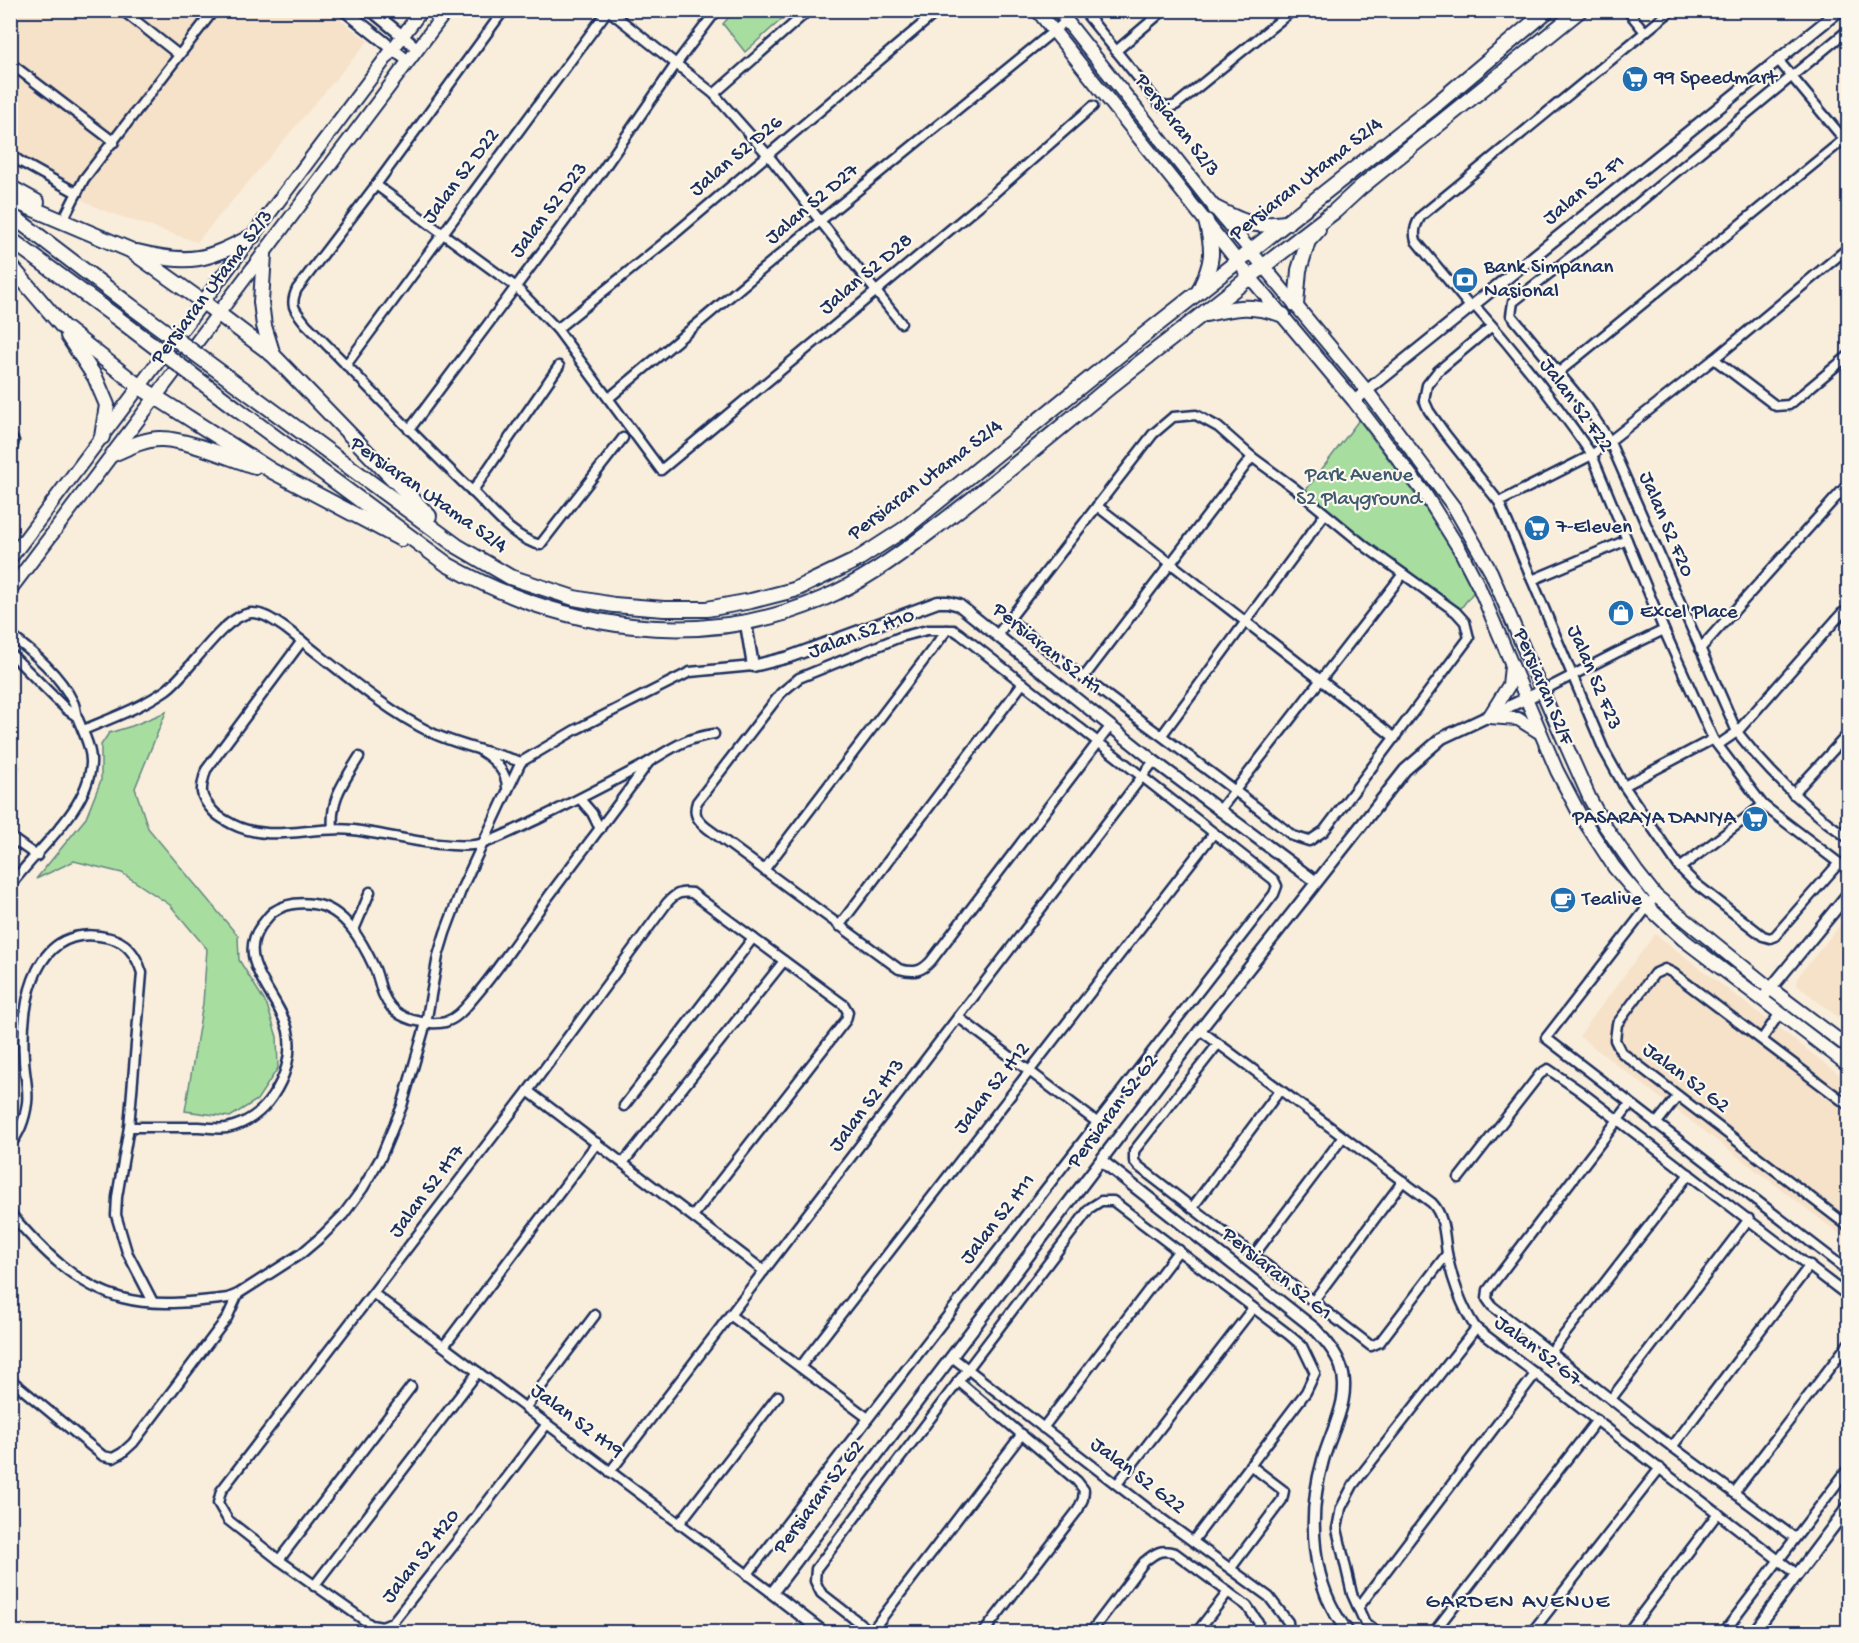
<svg xmlns="http://www.w3.org/2000/svg" width="1859" height="1643" font-family="'Gochi Hand',sans-serif">
	<style>
		.built { fill: #f6e1c9 }
		.green { fill: #a8dda0; stroke: #62867f; stroke-width: 1.5 }
		.lines { fill: none; stroke-linecap: round; stroke-linejoin: round }
		.minor-casing { stroke: #1b2f5e; stroke-width: 13 }
		.tertiary-casing { stroke: #1b2f5e; stroke-width: 15 }
		.secondary-casing { stroke: #1b2f5e; stroke-width: 16 }
		.primary-casing { stroke: #1b2f5e; stroke-width: 18 }
		.minor { stroke: #fbf7ec; stroke-width: 8 }
		.tertiary { stroke: #fbf7ec; stroke-width: 10 }
		.secondary { stroke: #fbf7ec; stroke-width: 12 }
		.primary { stroke: #fbf7ec; stroke-width: 14 }
		.primary-bridge-casing { stroke: #1b2f5e; stroke-width: 18; stroke-linecap: butt }
		.primary-bridge { stroke: #fbf7ec; stroke-width: 14 }
		.labels { text-anchor: middle; dominant-baseline: central; stroke-width: 4.5; stroke-linejoin: round; paint-order: stroke }
		.poi-label { font-size: 21px; fill: #1b2f5e; stroke: #fbf7ec; text-anchor: start }
		.street-label { font-size: 21px; fill: #1b2f5e; stroke: #fbf7ec }
		.park-label { font-size: 21px; fill: #3e5a6e; stroke: #fbf7ec }
		.neighbourhood-label { font-size: 22px; letter-spacing: 1.5px; fill: #1b2f5e; stroke: #fbf7ec }
	</style>
	<rect width="100%" height="100%" fill="#f9eddc"/>
	<filter id="ink" filterUnits="userSpaceOnUse"><feTurbulence type="fractalNoise" baseFrequency=".0167" numOctaves="2"/><feDisplacementMap in="SourceGraphic" scale="12" xChannelSelector="R" yChannelSelector="G"/><feConvolveMatrix kernelMatrix="1 2 1 2 8 2 1 2 1" color-interpolation-filters="sRGB"/></filter>
	<g filter="url(#ink)">
		<!-- built -->
		<g class="built">
			<polygon points="10,11 328,11 368,41 197,242 105,211 11,165"/>
			<polygon points="1848,916 1848,1025 1797,985 1798,977 1805,968"/>
			<polygon points="1655,934 1848,1081 1848,1240 1579,1036"/>
		</g>
		<!-- green -->
		<g class="green">
			<polygon points="734,11 734,10 791,11 745,52 723,24"/>
			<polygon points="1359,420 1458,552 1476,589 1458,612 1364,544 1303,494"/>
			<polygon points="166,712 135,788 148,828 238,936 239,960 267,1005 277,1037 278,1068 257,1100 230,1117 185,1111 203,1003 207,949 170,905 122,873 74,861 36,879 86,818 101,780 101,745 109,733 132,726"/>
		</g>
		<g class="lines">
			<defs>
				<g id="minor">
					<polyline points="122,10 179,55"/>
					<path d="M504 10 376 185 297 289C289 306 295 310 306 324 361 379 415 437 472 491 492 510 512 538 540 545L623 438"/>
					<polyline points="608,10 714,94 768,155 901,323"/>
					<polyline points="1083,10 1160,105 1169,107 1176,105 1293,10"/>
					<polyline points="1627,10 1645,32"/>
					<path d="M1848 30 1619 219 1513 302 1511 315 1587 407 1609 440 1737 732C1769 773 1806 808 1848 838"/>
					<polyline points="1116,51 1164,10"/>
					<polyline points="1778,60 1848,144"/>
					<polyline points="10,63 114,142"/>
					<polyline points="714,94 809,10"/>
					<polyline points="10,154 21,162 77,193"/>
					<polyline points="376,185 516,287 557,329 661,470 993,194 1093,106"/>
					<polyline points="64,218 84,179 214,10"/>
					<path d="M1474 305C1516 352 1556 403 1592 455L1664 630 1713 739 1763 805 1848 870"/>
					<path d="M1471 308 1416 241C1413 231 1416 224 1421 216L1672 10"/>
					<polyline points="1492,326 1438,371 1427,385 1424,400 1429,411 1446,435 1499,502 1604,750 1624,786 1680,868 1696,884 1763,936 1770,938 1775,936 1839,863"/>
					<polyline points="557,329 665,242 939,10"/>
					<polyline points="1714,359 1776,406 1789,405 1848,356"/>
					<polyline points="346,365 608,10"/>
					<polyline points="1559,372 1848,136"/>
					<polyline points="609,398 820,221 1066,21"/>
					<polyline points="409,430 600,174 676,64 717,10"/>
					<polyline points="10,437 14,441 10,455"/>
					<polyline points="472,492 559,366"/>
					<polyline points="1499,502 1592,455 1714,359 1848,248"/>
					<polyline points="1097,506 1395,738"/>
					<polyline points="1532,580 1627,540"/>
					<path d="M10 635C34 653 60 675 73 702 76 707 75 714 78 719 83 732 92 749 91 764 88 810 36 850 10 886"/>
					<path d="M997 635 1153 434 1173 417 1196 415 1218 427 1252 457 1293 487 1366 547 1456 612 1465 622 1469 638 1324 831 1309 841 1293 836C1200 761 1101 695 1009 619"/>
					<path d="M302 641 206 770C200 790 199 796 213 811 218 817 225 820 232 824 271 844 312 825 353 830 386 834 454 852 484 843 502 837 521 827 538 819 572 803 606 785 640 767 668 752 679 739 714 734"/>
					<polyline points="1700,649 1848,484"/>
					<polyline points="10,653 66,709 76,716"/>
					<polyline points="1084,677 1252,457"/>
					<polyline points="1542,691 1616,653 1664,630"/>
					<path d="M83 730C112 718 140 708 166 690 190 673 222 616 251 613 263 612 276 622 285 628 330 662 382 709 432 733 460 746 492 752 521 762"/>
					<polyline points="1162,735 1325,514"/>
					<polyline points="1718,745 1737,732 1842,613"/>
					<path d="M481 751C494 759 507 772 507 788"/>
					<polyline points="10,755 13,767 10,780"/>
					<polyline points="1624,786 1713,739"/>
					<polyline points="1793,794 1848,734"/>
					<polyline points="580,799 592,813 600,829"/>
					<polyline points="1219,811 1403,574"/>
					<path d="M333 829C330 798 344 782 359 757"/>
					<polyline points="10,837 37,856"/>
					<polyline points="1680,868 1763,805"/>
					<polyline points="764,870 947,630"/>
					<polyline points="1656,896 1546,1038 1848,1271"/>
					<polyline points="839,926 1023,683"/>
					<polyline points="354,930 370,892"/>
					<polyline points="958,1017 1098,1123"/>
					<path d="M1200 1030 1432 1203C1445 1217 1444 1235 1447 1253 1451 1277 1462 1308 1476 1328L1797 1574"/>
					<polyline points="1762,1039 1780,1013"/>
					<polyline points="1218,1044 1134,1151 1134,1161 1138,1166 1371,1346 1380,1342 1447,1254"/>
					<polyline points="528,1091 764,1271"/>
					<polyline points="1630,1104 1488,1290 1487,1299 1492,1306 1659,1437 1795,1538"/>
					<polyline points="1848,1105 1673,973 1665,969 1654,974 1617,1024 1615,1040 1621,1052 1848,1226"/>
					<polyline points="624,1106 753,938"/>
					<polyline points="1656,1124 1678,1096"/>
					<path d="M129 1127C153 1127 176 1127 199 1127 208 1128 219 1129 227 1128 246 1124 262 1112 272 1097 285 1078 293 1054 288 1031 280 996 234 961 261 926 265 921 269 915 273 912 285 904 299 902 313 904 345 908 363 943 375 969 380 982 381 996 391 1007 401 1019 422 1024 438 1023 449 1023 458 1016 465 1008 495 975 520 936 546 900 580 854 615 809 649 762"/>
					<path d="M10 1145C20 1133 25 1119 27 1103 29 1087 24 1074 24 1058 20 1002 35 919 110 938 128 942 137 957 142 973L129 1127 117 1197 116 1215 127 1252 153 1302"/>
					<polyline points="623,1163 784,961"/>
					<polyline points="1459,1178 1540,1074 1548,1069 1580,1091 1848,1296"/>
					<polyline points="1192,1208 1280,1090"/>
					<path d="M10 1213C40 1248 76 1286 122 1298 156 1307 194 1302 228 1298L238 1294 302 1253 322 1236 343 1215 363 1188 381 1157 402 1106 426 1023 438 956 445 933 462 888 521 762 575 730 690 672 753 666"/>
					<polyline points="1254,1255 1343,1137"/>
					<polyline points="374,1294 772,1593"/>
					<polyline points="1314,1300 1403,1181"/>
					<polyline points="730,1315 868,1418"/>
					<polyline points="444,1346 597,1143"/>
					<polyline points="1551,1352 1689,1174"/>
					<polyline points="952,1357 1147,1508 1269,1597 1288,1622 1289,1632"/>
					<polyline points="800,1367 1214,833"/>
					<polyline points="10,1379 103,1456 113,1458 122,1453 133,1443 227,1318 238,1294"/>
					<polyline points="958,1381 1077,1481 1084,1490 1083,1499 1078,1510 984,1632"/>
					<polyline points="1611,1399 1749,1219"/>
					<polyline points="525,1408 595,1315"/>
					<path d="M547 1424 465 1531 392 1623 382 1627 371 1625 279 1560 228 1520 218 1503 221 1491 528 1091 667 903C675 894 680 891 692 893L844 1005 848 1012 846 1020 693 1216"/>
					<polyline points="1043,1428 1179,1250"/>
					<polyline points="1672,1447 1810,1265"/>
					<polyline points="610,1472 1154,761"/>
					<polyline points="1117,1484 1253,1308"/>
					<polyline points="1734,1493 1848,1344"/>
					<polyline points="679,1524 778,1396"/>
					<polyline points="279,1560 411,1387"/>
					<polyline points="1231,1568 1282,1500 1284,1491 1250,1465"/>
					<path d="M747 1575 1274 894 1277 886 1274 880 960 634 954 630H927L900 637 799 678 781 693 697 802C693 814 697 820 707 828L899 969C914 973 921 972 931 961L1098 742 1110 727"/>
					<polyline points="314,1586 478,1372"/>
					<polyline points="1358,1608 1536,1373"/>
					<polyline points="871,1632 821,1593 815,1581 816,1569 1090,1208 1101,1201 1113,1201 1288,1334 1302,1346 1315,1373 1306,1392 1193,1541"/>
					<polyline points="871,1632 1022,1434"/>
					<path d="M1091 1632 1144 1562C1156 1552 1161 1549 1175 1553L1247 1606 1258 1622"/>
					<polyline points="1197,1632 1228,1592"/>
					<polyline points="1377,1632 1365,1623 1352,1594 1337,1529 1341,1508 1353,1485 1476,1328"/>
					<polyline points="1434,1632 1597,1420"/>
					<polyline points="1532,1632 1660,1468"/>
					<polyline points="1628,1632 1718,1513"/>
					<polyline points="1724,1632 1848,1469"/>
				</g>
				<g id="tertiary">
					<polyline points="344,10 408,61"/>
					<polyline points="371,10 418,49"/>
					<polyline points="1354,401 1840,10"/>
					<polyline points="746,624 753,666 789,657 938,602 948,602 959,605 1154,761 1316,882"/>
					<polyline points="1762,999 1848,894"/>
					<path d="M1102 1161 1315 1329C1325 1340 1336 1352 1341 1367 1352 1398 1331 1431 1323 1460 1307 1516 1310 1585 1348 1632"/>
					<polyline points="823,1632 772,1593 1200,1030 1405,770 1442,738 1542,691"/>
					<polyline points="1754,1632 1848,1507"/>
				</g>
				<g id="secondary">
					<polyline points="1037,10 1250,277 1354,401 1425,494 1460,550 1479,587 1557,771 1579,813 1614,867 1648,907 1684,940 1848,1065"/>
					<polyline points="1058,10 1215,208 1367,391 1454,507 1491,572 1542,691 1590,799 1605,826 1637,872 1656,896 1771,989 1848,1047"/>
					<polyline points="10,559 422,10"/>
					<polyline points="10,590 447,10"/>
					<polyline points="1489,717 1509,685 1511,667"/>
					<polyline points="1489,717 1518,719 1539,732"/>
				</g>
				<g id="primary">
					<polyline points="10,187 37,202"/>
					<polyline points="10,199 130,250 203,302 273,355 429,516"/>
					<path d="M1215 208C1247 224 1251 227 1287 223"/>
					<polyline points="10,214 128,304"/>
					<polyline points="10,239 116,317"/>
					<path d="M137 252C191 265 205 261 253 236"/>
					<polyline points="264,254 261,302 264,326 273,355"/>
					<polyline points="10,265 62,326 140,387 272,471 401,539"/>
					<path d="M1200 289C1213 262 1214 251 1206 221"/>
					<polyline points="1296,305 1299,270 1308,241 1318,230"/>
					<path d="M1206 314C1237 307 1252 304 1283 315"/>
					<polyline points="68,336 95,377 107,405 102,437"/>
					<polyline points="250,394 457,546 510,577 574,598 614,605 664,609 707,609 751,601 794,590 855,561 903,530 1134,343 1433,107 1548,10"/>
					<path d="M237 409 448 565C562 629 699 652 822 599 860 583 895 558 928 533 985 491 1039 445 1094 400 1128 371 1165 344 1200 316 1245 281 1290 245 1335 211L1361 187 1580 10"/>
					<path d="M113 454C127 448 146 438 162 439 189 440 229 458 255 466"/>
				</g>
			</defs>
			<!-- minor casing -->
			<use href="#minor" class="minor-casing"/>
			<!-- tertiary casing -->
			<use href="#tertiary" class="tertiary-casing"/>
			<!-- secondary casing -->
			<use href="#secondary" class="secondary-casing"/>
			<!-- primary casing -->
			<use href="#primary" class="primary-casing"/>
			<!-- minor -->
			<use href="#minor" class="minor"/>
			<!-- tertiary -->
			<use href="#tertiary" class="tertiary"/>
			<!-- secondary -->
			<use href="#secondary" class="secondary"/>
			<!-- primary -->
			<use href="#primary" class="primary"/>
			<defs>
				<g id="primary-bridge">
					<polyline points="128,304 250,394"/>
					<polyline points="116,317 237,409"/>
				</g>
			</defs>
			<!-- primary-bridge casing -->
			<use href="#primary-bridge" class="primary-bridge-casing"/>
			<!-- primary-bridge -->
			<use href="#primary-bridge" class="primary-bridge"/>
		</g>
	</g>
	<!-- icons -->
	<defs>
		<symbol id="supermarket-disc" viewBox="-11 -11 22 22"><circle r="9.5" fill="#1f6fb2" stroke="#fbf7ec"/><path d="M-6-5.5h2.5l.6 2H6L4.5 2H-2.5L-4.4-4H-6ZM-1.5 3.2a1.3 1.3 0 1 0 .1 0ZM3 3.2a1.3 1.3 0 1 0 .1 0Z" fill="#fff"/></symbol>
		<symbol id="bank-disc" viewBox="-11 -11 22 22"><circle r="9.5" fill="#1f6fb2" stroke="#fbf7ec"/><path d="M-6-4H6V4H-6ZM0-2.3a2.3 2.3 0 1 0 0 4.6a2.3 2.3 0 1 0 0-4.6Z" fill="#fff"/></symbol>
		<symbol id="shop-disc" viewBox="-11 -11 22 22"><circle r="9.5" fill="#1f6fb2" stroke="#fbf7ec"/><path d="M-5-2.5h2.3a2.7 3.5 0 0 1 5.4 0H5L5.5 6h-11ZM-1.5-2.5h3a1.5 2.3 0 0 0-3 0Z" fill="#fff"/></symbol>
		<symbol id="cafe-disc" viewBox="-11 -11 22 22"><circle r="9.5" fill="#1f6fb2" stroke="#fbf7ec"/><path d="M-5.5-4.5H6V0H3Q3 3.5 0 3.5H-2.5Q-5.5 3.5-5.5 0ZM3-3.2v2h1.7v-2ZM-6 4.5H4V6H-6Z" fill="#fff"/></symbol>
	</defs>
	<g fill-rule="evenodd">
		<use href="#supermarket-disc" x="1620" y="64" width="30" height="30"/>
		<use href="#bank-disc" x="1450" y="265" width="30" height="30"/>
		<use href="#supermarket-disc" x="1522" y="513" width="30" height="30"/>
		<use href="#shop-disc" x="1606" y="598" width="30" height="30"/>
		<use href="#supermarket-disc" x="1740" y="804" width="30" height="30"/>
		<use href="#cafe-disc" x="1548" y="885" width="30" height="30"/>
	</g>
	<g class="labels">
		<!-- poi labels -->
		<g class="poi-label">
			<text x="1654" y="79">99 Speedmart</text>
			<text x="1484" y="268">Bank Simpanan<tspan x="1484" dy="24">Nasional</tspan></text>
			<text x="1556" y="528">7-Eleven</text>
			<text x="1640" y="613">Excel Place</text>
			<text x="1736" y="819" text-anchor="end">PASARAYA DANIYA</text>
			<text x="1582" y="900">Tealive</text>
		</g>
		<!-- street labels -->
		<g class="street-label">
			<text transform="translate(1176 126) rotate(52)">Persiaran S2/3</text>
			<text transform="translate(737 157) rotate(-40)">Jalan S2 D26</text>
			<text transform="translate(462 177) rotate(-53)">Jalan S2 D22</text>
			<text transform="translate(1307 180) rotate(-38)">Persiaran Utama S2/4</text>
			<text transform="translate(1585 191) rotate(-39)">Jalan S2 F1</text>
			<text transform="translate(813 205) rotate(-40)">Jalan S2 D27</text>
			<text transform="translate(550 211) rotate(-53)">Jalan S2 D23</text>
			<text transform="translate(867 275) rotate(-40)">Jalan S2 D28</text>
			<text transform="translate(213 288) rotate(-53)">Persiaran Utama S2/3</text>
			<text transform="translate(1575 406) rotate(54)">Jalan S2 F22</text>
			<text transform="translate(926 481) rotate(-37)">Persiaran Utama S2/4</text>
			<text transform="translate(428 496) rotate(35)">Persiaran Utama S2/4</text>
			<text transform="translate(1665 525) rotate(67)">Jalan S2 F20</text>
			<text transform="translate(862 635) rotate(-20)">Jalan S2 H10</text>
			<text transform="translate(1046 650) rotate(39)">Persiaran S2 H1</text>
			<text transform="translate(1593 678) rotate(67)">Jalan S2 F23</text>
			<text transform="translate(1542 687) rotate(67)">Persiaran S2/F</text>
			<text transform="translate(1685 1079) rotate(37)">Jalan S2 G2</text>
			<text transform="translate(993 1089) rotate(-52)">Jalan S2 H12</text>
			<text transform="translate(868 1106) rotate(-53)">Jalan S2 H13</text>
			<text transform="translate(1114 1112) rotate(-53)">Persiaran S2 G2</text>
			<text transform="translate(428 1192) rotate(-53)">Jalan S2 H17</text>
			<text transform="translate(999 1220) rotate(-52)">Jalan S2 H11</text>
			<text transform="translate(1276 1275) rotate(39)">Persiaran S2 G1</text>
			<text transform="translate(1537 1352) rotate(37)">Jalan S2 G7</text>
			<text transform="translate(576 1422) rotate(37)">Jalan S2 H19</text>
			<text transform="translate(1137 1477) rotate(37)">Jalan S2 G22</text>
			<text transform="translate(820 1498) rotate(-53)">Persiaran S2 G2</text>
			<text transform="translate(422 1557) rotate(-52)">Jalan S2 H20</text>
		</g>
		<!-- park labels -->
		<g class="park-label">
			<text x="1359" y="476">Park Avenue<tspan x="1359" dy="24">S2 Playground</tspan></text>
		</g>
		<!-- neighbourhood labels -->
		<g class="neighbourhood-label">
			<text x="1518" y="1603">GARDEN AVENUE</text>
		</g>
	</g>
	<!-- margin -->
	<rect width="1859" height="1643" fill="none" stroke="#fbf7ec" stroke-width="36"/>
	<rect x="18" y="18" width="1823" height="1607" fill="none" stroke="#1b2f5e" stroke-width="2" filter="url(#ink)"/>
</svg>
